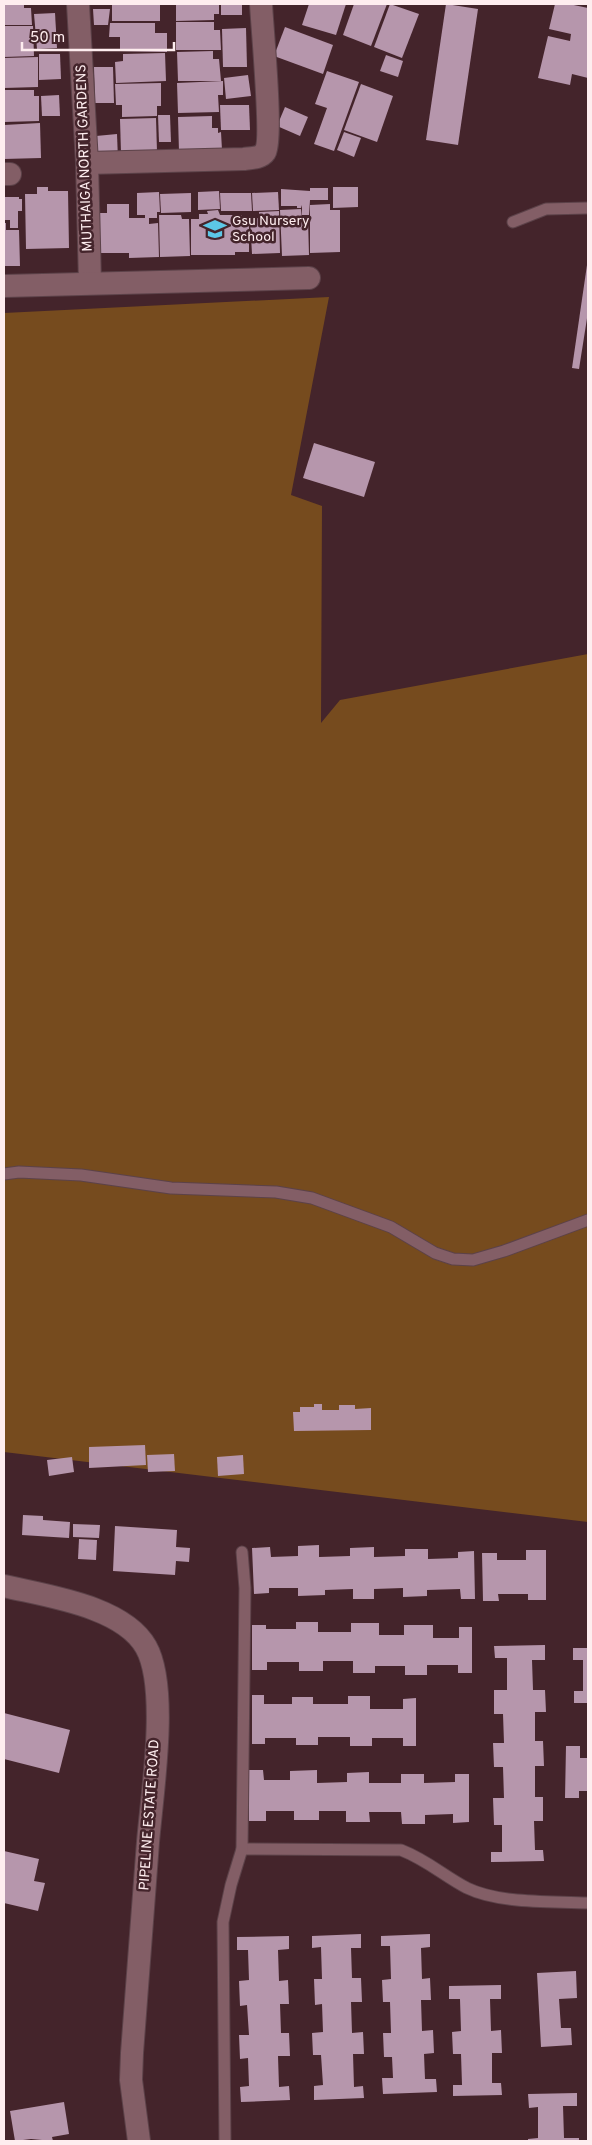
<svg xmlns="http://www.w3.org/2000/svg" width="592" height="2145" font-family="Overpass,sans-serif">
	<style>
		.green { fill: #764b1e }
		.building { fill: #b696ac }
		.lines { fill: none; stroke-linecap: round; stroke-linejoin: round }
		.lane-casing { stroke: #5c4249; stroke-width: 13 }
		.street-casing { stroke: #5c4249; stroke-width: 24 }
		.lane { stroke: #835e66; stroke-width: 11 }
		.street { stroke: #835e66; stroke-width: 22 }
		.labels { text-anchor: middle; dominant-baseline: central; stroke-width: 5; stroke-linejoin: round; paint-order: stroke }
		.street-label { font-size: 14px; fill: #feedef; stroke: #44242b }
		.poi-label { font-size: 14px; fill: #feedef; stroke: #44242b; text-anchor: start }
	</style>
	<rect width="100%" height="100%" fill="#44242b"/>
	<!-- green -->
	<polygon class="green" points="329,297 291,495 322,506 321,723 340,700 588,654 588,1522 4,1452 4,313"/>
	<!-- building -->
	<g class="building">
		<polygon points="4,4 24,4 24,8 31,8 32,25 4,25"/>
		<rect x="112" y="4" width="48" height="17"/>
		<polygon points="176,4 219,4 219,14 214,14 214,20 176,21"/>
		<rect x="221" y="4" width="21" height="11"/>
		<polygon points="309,4 346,4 336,35 302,25"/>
		<polygon points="354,4 387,4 371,46 343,35"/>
		<polygon points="390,4 419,14 402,58 374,47"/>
		<polygon points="446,4 478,9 458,145 426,140"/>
		<polygon points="555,4 569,4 588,8 588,78 572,74 570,85 538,78 548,36 570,41 571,34 549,29"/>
		<polygon points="93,9 110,9 108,25 94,25"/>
		<polygon points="55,13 57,48 37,49 34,14"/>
		<polygon points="176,22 214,22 214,30 220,30 221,50 176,50"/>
		<polygon points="110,23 155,23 155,33 167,33 167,52 120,51 120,37 109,37"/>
		<polygon points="4,26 33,26 34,56 4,57"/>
		<polygon points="285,27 333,45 323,74 274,56"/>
		<polygon points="246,28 247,67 223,67 222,29"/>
		<polygon points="213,51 213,59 219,59 221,81 178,81 177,52"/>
		<polygon points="165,53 166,81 116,83 115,62 123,61 123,54"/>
		<polygon points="39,54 60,54 61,79 39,80"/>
		<polygon points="386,55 403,61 398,77 380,71"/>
		<polygon points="38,57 38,87 4,88 4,58"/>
		<polygon points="94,67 113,67 114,103 95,103"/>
		<polygon points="327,71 359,82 334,151 314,144 327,108 315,104"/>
		<polygon points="248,75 251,96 226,99 224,78"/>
		<polygon points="223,81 223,95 218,95 219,112 178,113 177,83"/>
		<polygon points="161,83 161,106 157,106 157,116 122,117 122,105 116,105 115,84"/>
		<polygon points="361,84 393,96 377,142 344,130"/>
		<polygon points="4,90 34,90 34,96 39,96 39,121 4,122"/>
		<polygon points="59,95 60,116 42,116 41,96"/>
		<polygon points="220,105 249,105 250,130 221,130"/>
		<polygon points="285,107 308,117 300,136 277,126"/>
		<polygon points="158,115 170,115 171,142 159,142"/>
		<polygon points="212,116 212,128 218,128 218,133 221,132 222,150 179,152 178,117"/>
		<polygon points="156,118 157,152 121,153 120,119"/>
		<polygon points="40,123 41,158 4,159 4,125"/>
		<polygon points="344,132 361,138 354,157 337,150"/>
		<polygon points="117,134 118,160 97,161 96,136"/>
		<polygon points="37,187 48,187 48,191 68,191 69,248 26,249 25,194 37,194"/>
		<polygon points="333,187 358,187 358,207 333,208"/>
		<polygon points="310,188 328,188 328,200 310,200 309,215 302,215 302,205 301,208 297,208 297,206 281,206 281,189 310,191"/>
		<polygon points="219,191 220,209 198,210 198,192"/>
		<polygon points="159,192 160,212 157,212 157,218 149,218 149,224 158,223 159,257 129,258 129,253 100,253 100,213 107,213 107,204 129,204 129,218 145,218 145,215 137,215 137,193"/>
		<polygon points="278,192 279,210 253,211 252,193"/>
		<polygon points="191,193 191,212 161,213 160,194"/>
		<polygon points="220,193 251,193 252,211 221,211"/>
		<polygon points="4,197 19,197 19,199 22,199 22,211 18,211 18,228 10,228 10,220 4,220"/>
		<polygon points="330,204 330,210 340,210 340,252 310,253 310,205"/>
		<polygon points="301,209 302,219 308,219 309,255 282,256 280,210"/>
		<polygon points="218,210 220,215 242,215 242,220 249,219 249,252 235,252 235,255 191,255 191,219 199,219 199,214 208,214 207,211"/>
		<polygon points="279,211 280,253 252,254 250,219 259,218 259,212"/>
		<polygon points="159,215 181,215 182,219 189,219 190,256 160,257"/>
		<polygon points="4,223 6,223 6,230 19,230 20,266 4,266"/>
		<polygon points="587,265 588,312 579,369 572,368"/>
		<polygon points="314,443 375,462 364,497 303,478"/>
		<polygon points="314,1404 322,1404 322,1410 339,1410 339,1405 355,1405 355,1409 371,1408 371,1430 294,1431 293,1412 300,1412 300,1407 314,1407"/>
		<polygon points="145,1445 146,1465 89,1468 89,1447"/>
		<polygon points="174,1454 175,1471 148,1472 147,1455"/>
		<polygon points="243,1455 244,1474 218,1476 217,1457"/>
		<polygon points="72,1457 74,1472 49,1476 47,1460"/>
		<polygon points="23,1515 43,1516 43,1520 70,1522 69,1538 22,1535"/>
		<polygon points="73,1524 100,1525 99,1538 73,1537"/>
		<polygon points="115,1526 177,1530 176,1547 190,1548 189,1562 176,1561 175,1575 113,1571"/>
		<polygon points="79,1539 97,1540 96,1560 78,1559"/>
		<polygon points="319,1545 319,1557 350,1556 350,1548 374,1547 374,1557 405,1556 405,1549 428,1549 428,1559 458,1558 458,1552 474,1551 475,1599 461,1599 460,1589 427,1590 427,1596 403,1597 403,1588 374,1589 374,1599 353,1599 353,1589 325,1590 325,1595 298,1596 298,1588 269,1588 269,1593 254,1594 252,1548 270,1547 271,1557 298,1556 298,1546"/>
		<polygon points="526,1550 546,1550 546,1600 528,1600 528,1594 498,1594 499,1601 483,1601 482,1553 497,1553 497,1560 526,1560"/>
		<polygon points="296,1622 318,1622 318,1632 351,1632 351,1623 379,1623 379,1635 404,1635 404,1625 433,1625 433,1638 459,1638 459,1627 472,1627 472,1673 458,1673 458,1665 427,1665 427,1675 405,1675 405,1666 375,1666 375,1673 353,1673 353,1661 323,1661 323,1671 299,1671 299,1662 267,1662 267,1670 252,1670 252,1625 266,1625 266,1629 296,1629"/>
		<polygon points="545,1645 545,1660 532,1660 533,1690 545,1690 546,1712 535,1712 535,1741 543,1741 544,1766 535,1766 535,1797 543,1797 543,1821 534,1821 535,1850 543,1850 544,1861 491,1862 491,1852 502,1852 502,1825 494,1825 493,1798 504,1798 503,1767 494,1767 493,1743 504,1743 503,1714 494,1714 494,1690 507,1690 507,1658 495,1658 494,1646"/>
		<polygon points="573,1648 588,1648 588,1703 574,1703 574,1691 583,1691 583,1660 573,1660"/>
		<polygon points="252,1695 264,1695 264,1704 292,1704 292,1697 313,1697 313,1704 348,1704 348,1696 370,1696 370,1709 403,1709 403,1699 416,1698 416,1746 403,1746 403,1738 372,1738 372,1746 350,1746 350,1737 318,1737 318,1745 296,1745 296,1738 265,1738 265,1744 252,1744"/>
		<polygon points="4,1713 70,1730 59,1773 4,1759"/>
		<polygon points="566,1746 580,1746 580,1758 588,1758 588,1791 579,1791 579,1798 565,1798"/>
		<polygon points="249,1770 263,1770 264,1780 290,1780 290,1771 317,1770 317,1783 347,1782 347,1773 369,1772 369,1783 401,1783 401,1774 424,1774 424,1783 455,1782 455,1774 469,1774 469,1822 453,1823 453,1814 425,1815 425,1824 402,1824 401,1812 369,1812 370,1822 346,1822 346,1811 319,1811 319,1820 294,1820 294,1811 266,1811 266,1821 249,1821"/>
		<polygon points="4,1851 39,1859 34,1881 45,1883 38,1911 4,1903"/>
		<polygon points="361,1934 361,1948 351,1948 352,1978 361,1978 362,2002 351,2002 352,2033 363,2032 364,2054 353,2054 354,2087 363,2086 364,2098 314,2100 314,2086 323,2085 321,2055 313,2055 312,2033 323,2032 322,2004 315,2005 314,1979 322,1979 321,1947 312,1948 312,1936"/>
		<polygon points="430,1934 430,1947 421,1948 422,1979 430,1978 431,2000 421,2000 422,2031 433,2030 434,2053 424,2054 425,2079 436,2079 437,2092 383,2094 382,2078 393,2078 392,2057 384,2057 383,2033 391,2033 390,2002 383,2002 382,1980 391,1979 390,1946 381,1946 381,1936"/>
		<polygon points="289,1936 289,1949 278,1950 279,1981 288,1980 289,2004 280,2004 281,2033 289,2033 290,2056 278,2056 279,2087 289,2086 290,2100 241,2102 240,2087 249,2086 248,2058 240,2059 239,2035 249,2035 247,2005 240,2006 239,1981 249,1980 248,1950 237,1950 237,1937"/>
		<polygon points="576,1971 577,1998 559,1999 561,2028 571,2028 572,2045 541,2047 537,1973"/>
		<polygon points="501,1985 501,1999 490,1999 491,2031 501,2030 502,2053 492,2053 492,2083 501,2083 502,2095 453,2096 453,2085 462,2085 461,2054 453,2054 452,2032 461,2031 460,1999 449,1999 449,1986"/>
		<polygon points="577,2093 577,2106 563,2106 564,2138 579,2138 579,2141 528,2141 528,2139 538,2138 538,2107 529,2108 528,2094"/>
		<polygon points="64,2102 69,2134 52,2137 53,2141 31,2139 15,2141 10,2111"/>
	</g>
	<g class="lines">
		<defs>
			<g id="lane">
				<polyline points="513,222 546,209 588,208"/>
				<polyline points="4,1174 19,1172 81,1175 171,1188 276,1192 312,1198 391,1227 435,1253 453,1259 473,1260 504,1251 588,1220"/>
				<path d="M242 1849 401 1850C427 1860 444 1876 467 1888 500 1904 552 1901 588 1903"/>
				<polyline points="225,2141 223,1922 231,1885 242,1849 245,1588 242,1552"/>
			</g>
			<g id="street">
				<polyline points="78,4 87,163 90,283"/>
				<path d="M87 163 244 159C251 158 261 158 265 152 273 140 262 25 261 4"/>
				<polyline points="4,174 10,174"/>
				<polyline points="4,286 309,278"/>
				<path d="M4 1586C46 1596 123 1606 146 1647 169 1688 152 1794 148 1842 143 1912 137 1982 132 2053L131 2080 139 2141"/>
			</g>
		</defs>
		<!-- lane casing -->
		<use href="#lane" class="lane-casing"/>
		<!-- street casing -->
		<use href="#street" class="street-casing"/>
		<!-- lane -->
		<use href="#lane" class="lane"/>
		<!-- street -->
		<use href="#street" class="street"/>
	</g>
	<!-- icons -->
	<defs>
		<symbol id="school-bare" viewBox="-9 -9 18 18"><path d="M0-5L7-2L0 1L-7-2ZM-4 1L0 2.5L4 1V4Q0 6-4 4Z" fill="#5cc7e7" stroke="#44242b" stroke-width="2.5" paint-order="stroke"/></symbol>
	</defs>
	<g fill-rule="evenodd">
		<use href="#school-bare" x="199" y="213" width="32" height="32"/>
	</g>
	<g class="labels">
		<!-- street labels -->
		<g class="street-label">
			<text transform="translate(85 158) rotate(-92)">MUTHAIGA NORTH GARDENS</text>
			<text transform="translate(150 1815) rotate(-86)">PIPELINE ESTATE ROAD</text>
		</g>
		<!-- poi labels -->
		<g class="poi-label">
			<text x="232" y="221">Gsu Nursery<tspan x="232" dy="16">School</tspan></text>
		</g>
	</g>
	<!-- border -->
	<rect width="592" height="2145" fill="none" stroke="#feedef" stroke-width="10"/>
	<!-- scale -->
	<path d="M22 42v8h152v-8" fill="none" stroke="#feedef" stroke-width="2.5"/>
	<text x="30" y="42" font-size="15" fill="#feedef" stroke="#44242b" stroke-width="4" paint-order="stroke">50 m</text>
</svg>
